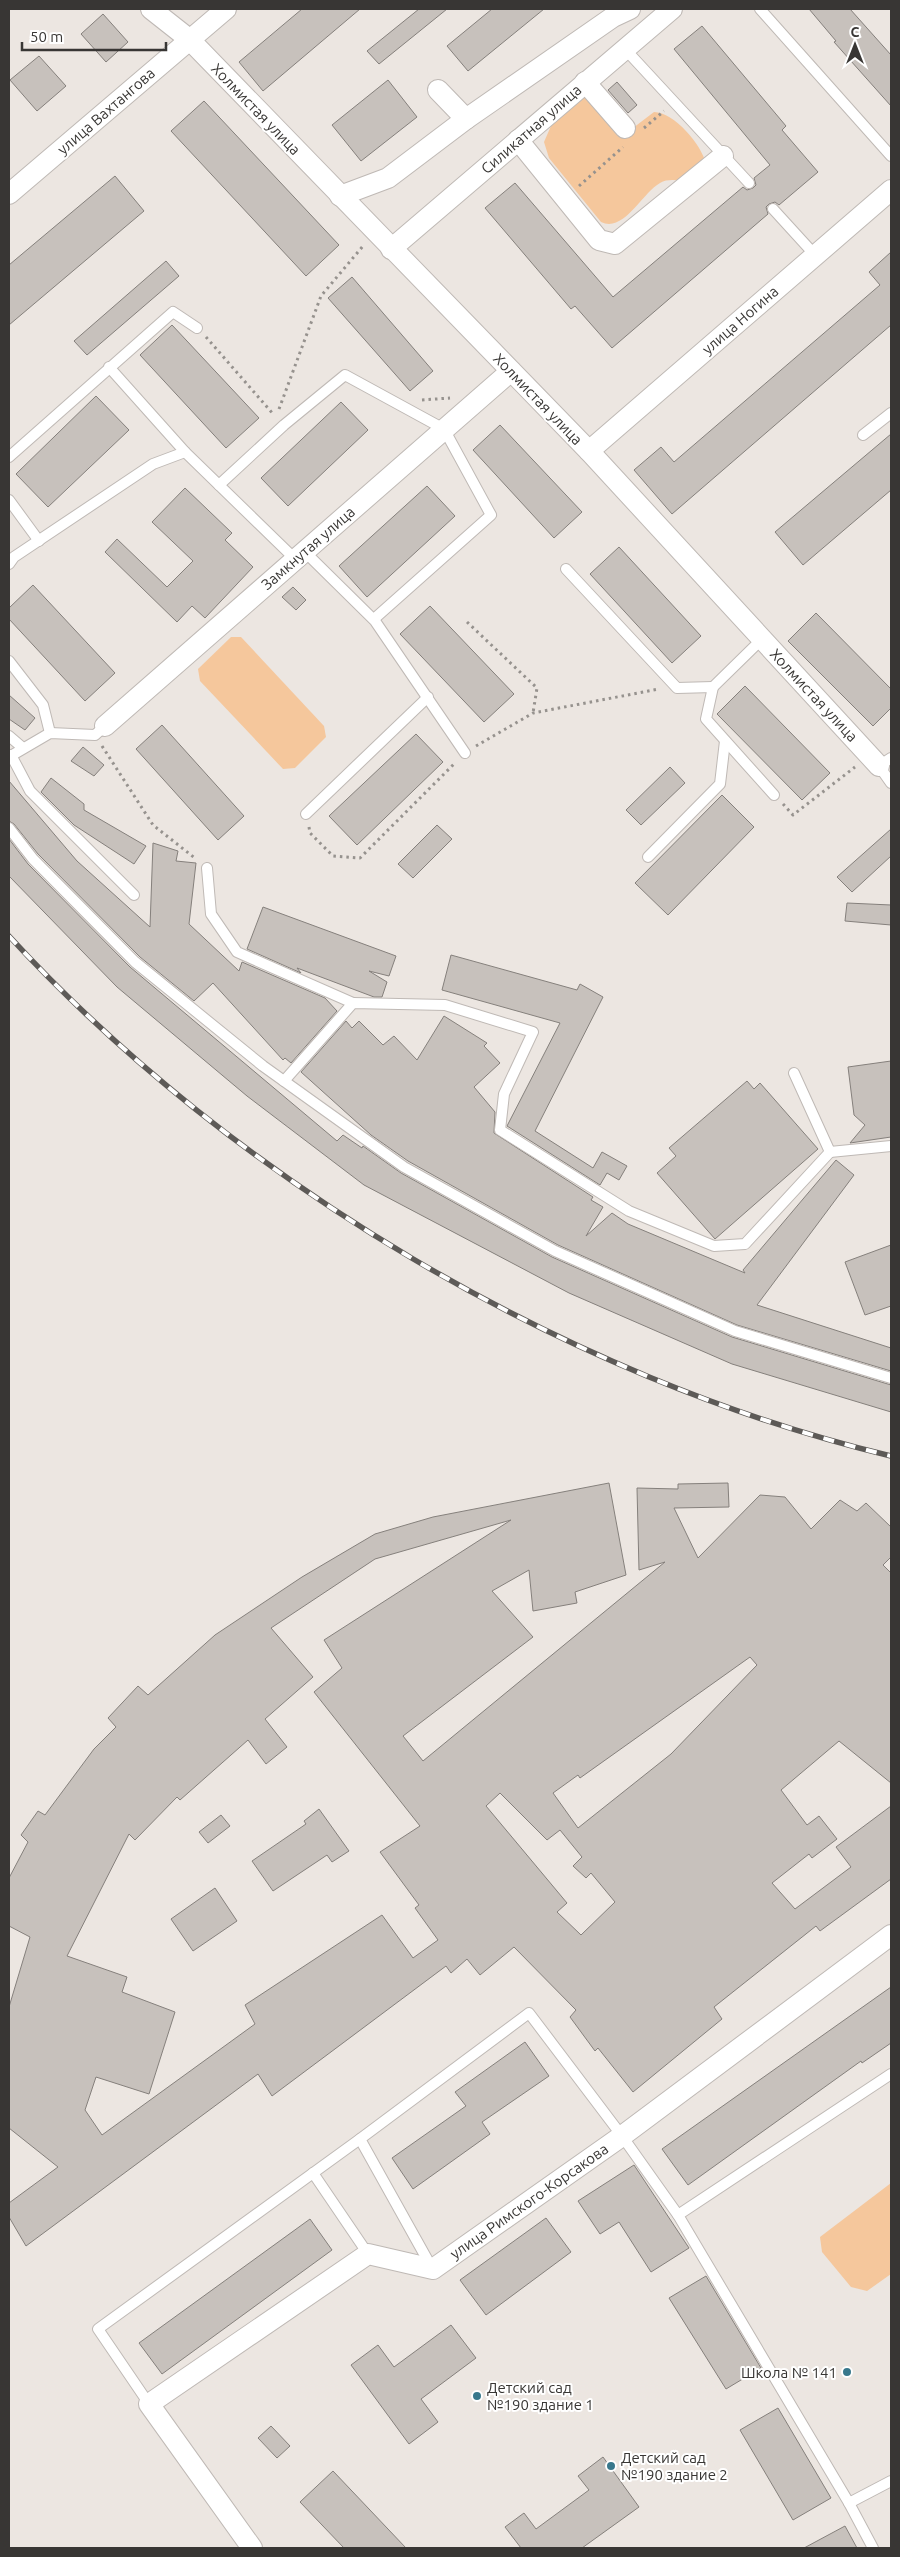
<svg xmlns="http://www.w3.org/2000/svg" width="900" height="2557" font-family="Ubuntu,sans-serif">
	<style>
		.green { fill: #f5c79c }
		.building { fill: #c7c1bc; stroke: #85807c; fill-rule: evenodd }
		.lines { fill: none; stroke-linecap: round; stroke-linejoin: round }
		.lane-casing { stroke: #bfb9b5; stroke-width: 12 }
		.street-casing { stroke: #bfb9b5; stroke-width: 22 }
		.path { stroke: #96928e; stroke-width: 3; stroke-dasharray: 2.5 4; stroke-linecap: butt }
		.lane { stroke: #fff; stroke-width: 10 }
		.street { stroke: #fff; stroke-width: 20 }
		.rail-casing { stroke: #5d5a57; stroke-width: 5.5 }
		.rail { stroke: #fff; stroke-width: 4; stroke-dasharray: 11; stroke-linecap: butt }
		.poi-dot { fill: #38788c; stroke: #fff; stroke-width: 2 }
		.labels { text-anchor: middle; dominant-baseline: central; stroke-width: 4; stroke-linejoin: round; paint-order: stroke }
		.street-label { font-size: 15px; fill: #383634; stroke: #fff }
		.poi-label { font-size: 15px; fill: #383634; stroke: #fff; text-anchor: start }
	</style>
	<rect width="100%" height="100%" fill="#ece6e1"/>
	<!-- green -->
	<g class="green">
		<path d="M585 97 633 128 654 112C674 112 702 145 706 164L683 181C675 180 667 179 660 183 642 193 624 233 601 222L549 158 544 142 551 126Z"/>
		<polygon points="231,637 241,637 324,726 326,737 295,768 283,769 200,681 198,669"/>
		<polygon points="891,2183 891,2274 867,2291 851,2287 822,2252 820,2237"/>
	</g>
	<!-- building -->
	<g class="building">
		<polygon points="302,9 360,9 263,91 239,62"/>
		<polygon points="419,9 447,9 379,64 367,51"/>
		<polygon points="492,9 544,9 468,71 447,46"/>
		<polygon points="809,9 850,9 891,55 891,106 834,42 836,41"/>
		<polygon points="103,14 128,42 106,62 81,34"/>
		<polygon points="702,26 786,126 782,130 818,172 779,205 775,202 769,204 766,207 768,214 612,348 575,306 571,309 485,208 515,183 613,297 743,187 747,190 753,188 756,185 754,178 770,165 674,49"/>
		<polygon points="39,56 66,86 37,111 10,80"/>
		<polygon points="388,80 417,117 361,161 332,125"/>
		<polygon points="617,82 637,105 628,113 608,90"/>
		<polygon points="204,101 339,245 306,276 171,131"/>
		<polygon points="115,176 144,211 9,325 9,265"/>
		<polygon points="891,252 891,325 672,514 634,470 661,447 674,462 880,285 869,272"/>
		<polygon points="166,261 179,276 87,355 74,341"/>
		<polygon points="352,277 433,371 410,391 328,298"/>
		<polygon points="172,325 259,418 226,448 140,355"/>
		<polygon points="96,396 129,430 48,507 16,474"/>
		<polygon points="341,402 368,430 288,506 261,478"/>
		<polygon points="500,425 582,512 554,538 473,450"/>
		<polygon points="891,434 891,490 803,565 775,532"/>
		<polygon points="427,486 455,516 367,597 339,566"/>
		<polygon points="185,488 232,533 225,540 253,567 205,618 192,606 177,622 105,552 117,539 167,587 193,561 152,522"/>
		<polygon points="619,547 701,636 672,663 590,574"/>
		<polygon points="33,585 115,673 85,701 9,619 9,608"/>
		<polygon points="293,587 306,600 296,610 282,597"/>
		<polygon points="430,606 514,694 484,722 400,634"/>
		<polygon points="816,613 891,689 891,708 873,726 788,641"/>
		<polygon points="745,686 830,773 802,800 717,714"/>
		<polygon points="9,695 35,718 25,730 9,719"/>
		<polygon points="162,725 244,816 218,840 136,749"/>
		<polygon points="416,734 443,762 357,845 329,816"/>
		<polygon points="83,747 104,765 94,776 71,761"/>
		<polygon points="670,767 685,783 641,825 626,810"/>
		<polygon points="51,778 84,804 84,810 146,846 134,864 74,825 41,792"/>
		<polygon points="9,781 77,861 150,927 153,843 178,851 176,861 196,863 189,924 239,971 242,962 325,998 337,1011 291,1063 285,1058 283,1060 213,983 194,1001 140,957 38,854 14,824 9,821"/>
		<polygon points="722,795 754,827 668,915 635,883"/>
		<polygon points="437,825 452,839 413,878 398,864"/>
		<polygon points="891,829 891,856 852,892 837,877"/>
		<polygon points="9,839 28,864 130,967 337,1141 343,1135 362,1148 363,1146 401,1173 552,1257 732,1337 891,1385 891,1412 732,1364 569,1293 364,1185 247,1096 117,987 9,876"/>
		<polygon points="847,903 891,905 891,925 845,921"/>
		<polygon points="263,907 396,956 389,976 369,971 387,982 382,997 374,997 297,968 301,973 247,949"/>
		<polygon points="451,955 577,990 580,984 603,997 535,1131 593,1168 602,1152 627,1166 619,1180 607,1173 600,1185 507,1126 560,1023 442,990"/>
		<polygon points="444,1016 487,1043 484,1046 500,1063 474,1087 495,1112 494,1133 593,1197 591,1200 603,1207 586,1236 612,1213 628,1224 745,1273 743,1270 836,1160 854,1175 757,1305 891,1348 891,1371 737,1325 558,1245 408,1161 371,1135 301,1072 346,1021 352,1028 359,1021 383,1045 394,1036 417,1060"/>
		<polygon points="891,1061 891,1137 850,1143 865,1125 854,1115 848,1067"/>
		<polygon points="747,1081 754,1089 760,1083 818,1149 715,1239 657,1173 676,1156 669,1148"/>
		<polygon points="891,1245 891,1306 865,1315 845,1262"/>
		<path d="M609 1483 626 1575 575 1592 577 1603 533 1611 529 1570 492 1591 533 1637 403 1736 423 1761 665 1562 639 1570 637 1488 678 1489V1484L728 1483 729 1507 674 1508 698 1558 760 1495 785 1497 811 1529 840 1500 857 1511 866 1503 891 1527V1557L883 1565 891 1573V1783L839 1741 781 1790 807 1825 819 1816 837 1839 812 1858 809 1854 772 1883 795 1909 851 1867 836 1847 891 1806V1879L820 1931 816 1926 714 2007 722 2019 633 2092 598 2048 595 2051 570 2017 576 2010 514 1947 480 1975 467 1959 451 1973 446 1966 272 2096 258 2074 26 2246 9 2217V2203L58 2167 9 2128V2007L30 1937 9 1926V1878L28 1842 21 1835 38 1811 45 1815 94 1749 116 1727 108 1718 138 1686 148 1695 215 1635 302 1577 375 1534 433 1517ZM511 1520 324 1640 342 1668 314 1692 420 1826 380 1852 419 1905 415 1908 438 1940 413 1958 382 1915 245 2005 255 2024 102 2135 85 2110 96 2077 149 2094 175 2012 122 1992 127 1977 67 1956 129 1834 135 1840 177 1797 180 1800 248 1740 266 1764 287 1747 265 1719 313 1677 271 1628 375 1559ZM750 1657 757 1665 671 1754 578 1828 553 1793 578 1775 580 1778ZM500 1793 547 1840 560 1830 582 1857 573 1866 586 1878 591 1873 615 1902 581 1935 557 1912 567 1903 486 1806Z"/>
		<polygon points="319,1809 349,1851 332,1862 327,1855 273,1891 252,1861 306,1824 304,1821"/>
		<polygon points="221,1815 230,1826 208,1843 199,1832"/>
		<polygon points="215,1888 237,1921 193,1951 171,1919"/>
		<polygon points="891,1987 891,2043 862,2063 861,2061 688,2185 662,2149"/>
		<polygon points="525,2042 549,2076 482,2122 490,2134 413,2189 392,2158 466,2106 455,2092"/>
		<polygon points="634,2165 689,2248 651,2272 619,2222 600,2234 578,2201"/>
		<polygon points="546,2218 571,2252 486,2315 460,2280"/>
		<polygon points="310,2219 332,2250 162,2374 139,2343"/>
		<polygon points="706,2276 761,2368 726,2389 669,2298"/>
		<polygon points="451,2325 476,2358 421,2399 438,2422 409,2444 351,2365 378,2345 394,2367"/>
		<polygon points="778,2408 831,2498 793,2520 740,2430"/>
		<polygon points="271,2426 290,2446 277,2458 258,2438"/>
		<polygon points="603,2457 639,2507 582,2548 521,2548 505,2527 524,2513 536,2529 589,2490 578,2476"/>
		<polygon points="333,2471 406,2548 344,2548 300,2502"/>
		<polygon points="845,2526 857,2548 804,2548"/>
	</g>
	<g class="lines">
		<defs>
			<g id="lane">
				<polyline points="760,9 891,156"/>
				<polyline points="625,49 749,183"/>
				<polyline points="773,209 815,255"/>
				<polyline points="109,367 185,452 295,559"/>
				<polyline points="863,435 891,413"/>
				<polyline points="9,457 173,312 197,328"/>
				<polyline points="219,485 284,425 345,375 444,429 491,515 374,619"/>
				<polyline points="9,500 39,541"/>
				<polyline points="304,551 375,621 465,753"/>
				<polyline points="9,564 14,557 153,464 185,452"/>
				<polyline points="566,569 677,688 713,687 706,719 774,795"/>
				<polyline points="9,661 43,705 50,733"/>
				<polyline points="713,687 762,639"/>
				<polyline points="9,736 23,748"/>
				<polyline points="11,755 30,791 134,895"/>
				<polyline points="9,757 50,733 95,735 105,726"/>
				<polyline points="891,758 879,766 891,783"/>
				<polyline points="306,814 428,697"/>
				<polyline points="9,828 33,859 135,962 263,1066 404,1167 555,1251 735,1331 891,1378"/>
				<polyline points="648,857 720,784 725,741"/>
				<polyline points="207,868 211,914 237,952 353,1003"/>
				<polyline points="284,1081 353,1003 445,1005 533,1032 504,1094 500,1130 629,1211 714,1246 745,1244 830,1152 794,1073"/>
				<polyline points="830,1152 891,1146"/>
				<polyline points="313,2173 368,2254"/>
				<polyline points="678,2215 891,2074"/>
				<polyline points="432,2268 360,2139 529,2013 622,2136 678,2215 849,2503 891,2481"/>
				<polyline points="149,2404 98,2329 360,2139"/>
				<polyline points="849,2503 873,2548"/>
			</g>
			<g id="street">
				<polyline points="151,9 189,39 589,451 879,766"/>
				<polyline points="585,82 625,128"/>
				<polyline points="438,90 466,119 613,17 630,9"/>
				<polyline points="518,140 599,240 615,244 723,156"/>
				<polyline points="9,194 226,9"/>
				<polyline points="340,196 388,178 466,119"/>
				<polyline points="391,249 672,9"/>
				<polyline points="589,451 891,190"/>
				<polyline points="105,726 511,371"/>
				<polyline points="252,2548 149,2404 368,2254 433,2269 622,2136 891,1935"/>
			</g>
		</defs>
		<!-- lane casing -->
		<use href="#lane" class="lane-casing"/>
		<!-- street casing -->
		<use href="#street" class="street-casing"/>
		<!-- path -->
		<g class="path">
			<polyline points="644,128 664,111"/>
			<polyline points="579,186 623,147"/>
			<polyline points="206,337 274,415"/>
			<polyline points="422,400 450,398"/>
			<polyline points="279,409 321,296 363,246"/>
			<polyline points="467,622 537,688 533,713"/>
			<polyline points="102,746 153,825 196,859"/>
			<polyline points="476,746 533,713 659,689"/>
			<polyline points="783,804 793,815 855,767"/>
			<polyline points="309,827 310,833 333,856 360,858 456,762"/>
		</g>
		<!-- lane -->
		<use href="#lane" class="lane"/>
		<!-- street -->
		<use href="#street" class="street"/>
		<defs>
			<path id="rail" d="M9 936C234 1181 568 1379 891 1456"/>
		</defs>
		<!-- rail casing -->
		<use href="#rail" class="rail-casing"/>
		<!-- rail -->
		<use href="#rail" class="rail"/>
	</g>
	<!-- markers -->
	<g class="poi-dot">
		<circle cx="847" cy="2372" r="5"/>
		<circle cx="477" cy="2396" r="5"/>
		<circle cx="611" cy="2466" r="5"/>
	</g>
	<g class="labels">
		<!-- street labels -->
		<g class="street-label">
			<text transform="translate(256 109) rotate(46)">Холмистая улица</text>
			<text transform="translate(106 111) rotate(-41)">улица Вахтангова</text>
			<text transform="translate(531 129) rotate(-41)">Силикатная улица</text>
			<text transform="translate(740 320) rotate(-41)">улица Ногина</text>
			<text transform="translate(538 399) rotate(46)">Холмистая улица</text>
			<text transform="translate(308 548) rotate(-41)">Замкнутая улица</text>
			<text transform="translate(814 695) rotate(47)">Холмистая улица</text>
			<text transform="translate(529 2201) rotate(-35)">улица Римского-Корсакова</text>
		</g>
		<!-- poi labels -->
		<g class="poi-label">
			<text x="837" y="2372" text-anchor="end">Школа № 141</text>
			<text x="487" y="2387">Детский сад<tspan x="487" dy="17">№190 здание 1</tspan></text>
			<text x="621" y="2457">Детский сад<tspan x="621" dy="17">№190 здание 2</tspan></text>
		</g>
	</g>
	<!-- border -->
	<rect width="900" height="2557" fill="none" stroke="#383634" stroke-width="20"/>
	<!-- north arrow -->
	<g transform="translate(855 45)" stroke="#ffffff" stroke-width="4" paint-order="stroke">
	<path d="M0-4L9 19L0 12L-9 19Z" fill="#383634"/>
	<text y="-8" font-size="14" font-weight="bold" text-anchor="middle" fill="#383634">С</text>
	</g>
	<!-- scale -->
	<path d="M22 42v8h144v-8" fill="none" stroke="#383634" stroke-width="2.5"/>
	<text x="30" y="42" font-size="15" fill="#383634" stroke="#ffffff" stroke-width="4" paint-order="stroke">50 m</text>
</svg>
